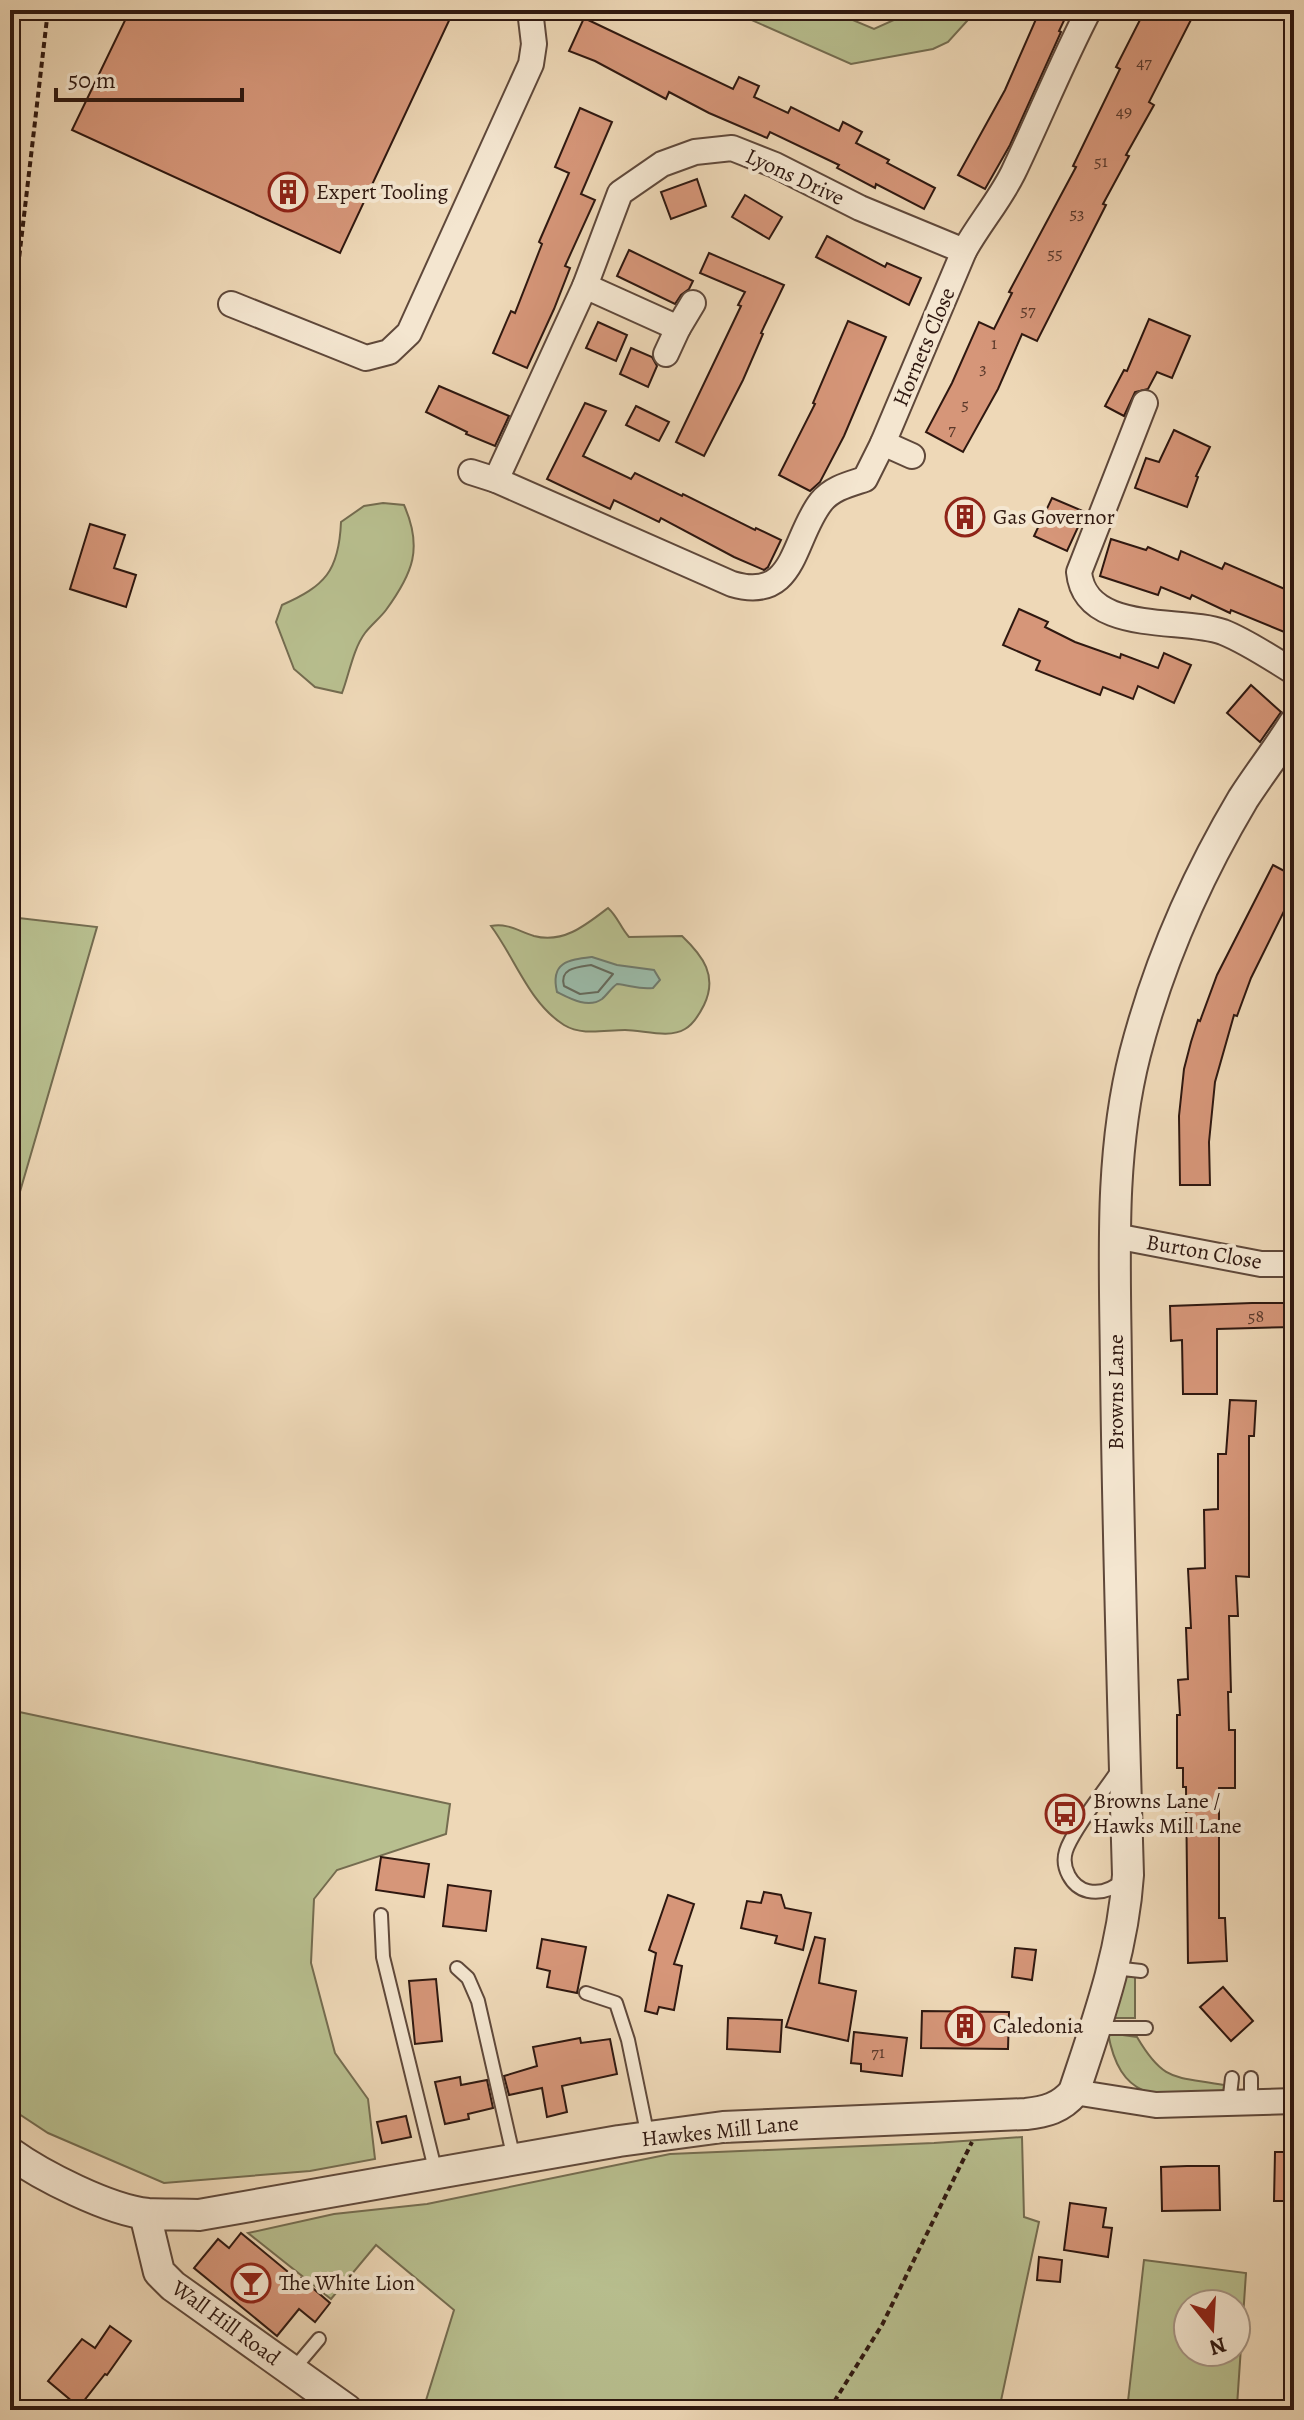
<svg xmlns="http://www.w3.org/2000/svg" width="1304" height="2420" font-family="Alegreya,serif">
	<style>
		.green { fill: #b8bf8f; stroke: #746c50; stroke-width: 2; fill-rule: evenodd }
		.water { fill: #9bbba9; stroke: #707a6c; stroke-width: 2 }
		.lines { fill: none; stroke-linecap: round; stroke-linejoin: round }
		.shore { stroke: #656a5c; stroke-width: 2 }
		.building { fill: #d69679; stroke: #2f1810; stroke-width: 2 }
		.service-casing { stroke: #5f483a; stroke-width: 16 }
		.minor-casing { stroke: #5f483a; stroke-width: 28 }
		.tertiary-casing { stroke: #5f483a; stroke-width: 34 }
		.path { stroke: #2f1810; stroke-width: 4; stroke-dasharray: 6 4; stroke-linecap: butt }
		.service { stroke: #f4e6d0; stroke-width: 12 }
		.minor { stroke: #f4e6d0; stroke-width: 24 }
		.tertiary { stroke: #f4e6d0; stroke-width: 30 }
		.labels { text-anchor: middle; dominant-baseline: central; stroke-width: 8; stroke-linejoin: round; paint-order: stroke }
		.number-label { font-size: 18px; fill: #59382a }
		.street-label { font-size: 22px; fill: #2f1810; stroke: #f4e6d0 }
		.poi-label { font-size: 22px; fill: #2f1810; stroke: #f4e6d0; text-anchor: start }
	</style>
	<rect width="100%" height="100%" fill="#eed8b7"/>
	<filter id="stains"><feTurbulence type="fractalNoise" baseFrequency=".0025" numOctaves="4"/><feColorMatrix values="0 0 0 0 .2 0 0 0 0 .09 0 0 0 0 .02 0 0 0 .5 -.17"/></filter>
	<radialGradient id="worn" r=".72"><stop offset=".6" stop-color="#630" stop-opacity="0"/><stop offset="1" stop-color="#630" stop-opacity=".3"/></radialGradient>
	<!-- green -->
	<g class="green">
		<polygon points="729,10 829,10 874,29 916,10 977,10 948,42 933,49 851,64"/>
		<path d="M383 503 404 505C423 548 413 573 386 610 380 618 371 625 365 633 353 649 349 675 342 693L315 687 294 669 276 622 282 605C325 586 339 571 341 522L364 506Z"/>
		<path d="M608 908C618 917 620 927 629 937L682 936C703 956 718 976 704 1005 700 1013 694 1024 685 1029 669 1039 643 1030 625 1030 605 1030 582 1036 564 1025 529 1003 515 958 491 926 508 923 518 931 534 936 563 944 586 925 608 908Z"/>
		<polygon points="10,917 97,927 10,1226"/>
		<polygon points="10,1710 450,1804 446,1834 337,1870 314,1899 311,1963 335,2053 368,2099 375,2159 310,2171 164,2183 48,2133 10,2108"/>
		<polygon points="1122,1976 1135,1977 1135,2018 1112,2018"/>
		<path d="M1108 2033 1137 2037C1164 2083 1175 2076 1224 2085L1223 2095C1163 2097 1121 2106 1108 2033Z"/>
		<polygon points="1022,2137 1024,2217 1039,2222 999,2410 423,2410 454,2310 376,2245 331,2299 248,2233 334,2214 427,2204 670,2154 934,2143"/>
		<path d="M1144 2260 1246 2273 1237 2406 1262 2410H1127ZM1188 2304H1236V2352H1188Z"/>
	</g>
	<!-- water -->
	<path class="water" d="M592 957 617 965 654 970 660 980 653 988C639 990 630 985 617 984 611 988 607 995 602 999 588 1009 569 998 557 992 550 962 568 960 592 957Z"/>
	<g class="lines">
		<!-- shore -->
		<path class="shore" d="M591 965 613 974 598 992 580 994 564 986C559 968 578 967 591 965Z"/>
	</g>
	<!-- building -->
	<g class="building">
		<polygon points="130,10 454,10 340,253 72,130"/>
		<polygon points="1040,10 1069,10 1059,31 1061,32 1010,145 985,189 958,175 1005,90"/>
		<polygon points="1145,10 1196,10 1149,102 1154,105 1126,155 1129,156 1103,204 1106,205 1037,341 1022,334 998,389 963,452 926,432 952,383 979,322 994,329 1012,293 1009,292 1076,167 1073,166 1120,69 1116,67"/>
		<polygon points="584,18 733,89 739,77 759,86 754,97 788,113 791,107 839,131 843,122 862,132 856,143 889,160 887,163 935,188 924,209 876,184 875,188 837,168 839,165 770,132 767,138 709,113 669,92 666,99 595,61 569,51"/>
		<polygon points="580,108 612,122 581,194 595,200 565,266 570,268 554,309 527,368 493,353 511,311 515,313 542,244 539,242 569,173 555,167"/>
		<polygon points="697,179 706,206 671,219 661,192"/>
		<polygon points="745,195 782,217 769,239 732,217"/>
		<polygon points="827,236 885,267 887,263 921,278 909,305 816,257"/>
		<polygon points="629,250 693,281 689,289 681,295 675,304 617,276"/>
		<polygon points="709,253 784,285 761,333 763,334 743,380 704,456 676,442 741,306 738,305 745,292 700,273"/>
		<polygon points="1149,319 1190,336 1172,378 1157,372 1148,389 1135,392 1124,416 1105,406 1124,370 1127,371"/>
		<polygon points="848,321 886,337 844,436 820,482 810,491 779,475 815,404 813,403"/>
		<polygon points="598,322 627,335 616,361 586,348"/>
		<polygon points="631,348 652,357 657,366 648,387 620,374"/>
		<polygon points="439,386 509,416 495,446 466,434 467,432 426,412"/>
		<polygon points="585,403 606,411 583,456 631,479 635,473 682,496 683,494 755,530 756,528 781,540 768,567 764,570 734,557 661,518 659,522 614,500 610,509 547,479"/>
		<polygon points="636,406 669,422 659,441 626,425"/>
		<polygon points="1174,430 1210,447 1196,476 1198,477 1187,507 1135,488 1146,458 1159,462"/>
		<polygon points="1052,498 1085,512 1067,551 1034,536"/>
		<polygon points="90,524 125,535 114,568 136,575 126,607 70,589"/>
		<polygon points="1111,539 1146,550 1148,547 1178,560 1181,551 1222,569 1225,563 1294,593 1294,636 1231,610 1230,613 1192,595 1190,599 1161,587 1158,595 1100,576"/>
		<polygon points="1019,609 1048,622 1045,627 1075,642 1120,658 1121,654 1158,668 1164,653 1191,665 1174,703 1138,686 1133,699 1103,687 1100,695 1036,670 1040,661 1003,645"/>
		<polygon points="1251,685 1281,712 1260,742 1227,713"/>
		<polygon points="1273,865 1294,876 1294,891 1251,978 1237,1016 1234,1015 1215,1082 1209,1142 1210,1185 1180,1185 1179,1116 1184,1069 1191,1042 1198,1020 1200,1021 1217,975"/>
		<polygon points="1252,1303 1294,1303 1294,1327 1217,1329 1217,1394 1183,1394 1182,1340 1171,1341 1170,1306"/>
		<polygon points="1230,1400 1256,1401 1254,1436 1249,1436 1249,1577 1236,1576 1238,1616 1229,1616 1231,1692 1228,1692 1229,1730 1235,1730 1235,1788 1219,1788 1219,1918 1225,1918 1227,1961 1188,1963 1186,1787 1183,1787 1183,1768 1177,1768 1177,1715 1180,1715 1178,1680 1188,1679 1186,1628 1191,1628 1188,1569 1205,1568 1204,1510 1218,1509 1218,1454 1226,1454"/>
		<polygon points="381,1857 429,1864 424,1897 376,1890"/>
		<polygon points="448,1885 491,1891 486,1931 443,1926"/>
		<polygon points="764,1892 781,1895 785,1908 811,1913 803,1950 775,1943 777,1936 741,1928 747,1901 761,1903"/>
		<polygon points="668,1895 694,1904 674,1964 682,1966 674,2010 659,2007 657,2014 645,2011 656,1953 649,1950"/>
		<polygon points="815,1937 825,1939 819,1983 856,1991 848,2041 786,2027"/>
		<polygon points="542,1939 586,1947 577,1993 547,1987 550,1971 537,1968"/>
		<polygon points="1015,1948 1036,1950 1032,1980 1012,1977"/>
		<polygon points="436,1979 442,2041 415,2044 409,1981"/>
		<polygon points="1223,1987 1253,2021 1231,2041 1200,2007"/>
		<polygon points="922,2011 1009,2012 1008,2049 921,2048"/>
		<polygon points="728,2018 782,2020 780,2052 727,2049"/>
		<polygon points="854,2032 907,2038 902,2076 861,2071 861,2064 851,2063"/>
		<polygon points="580,2038 581,2043 610,2039 617,2074 562,2086 567,2112 547,2117 542,2088 509,2095 504,2076 537,2066 533,2047"/>
		<polygon points="460,2077 461,2085 487,2080 493,2108 468,2114 469,2119 445,2124 435,2082"/>
		<polygon points="406,2116 411,2137 382,2143 377,2122"/>
		<polygon points="1275,2152 1294,2152 1294,2201 1274,2201"/>
		<polygon points="1187,2166 1219,2166 1220,2210 1162,2211 1161,2167"/>
		<polygon points="1070,2203 1106,2208 1103,2227 1112,2228 1108,2257 1064,2250"/>
		<polygon points="241,2233 299,2281 301,2278 330,2303 315,2322 299,2309 277,2336 194,2268 218,2239 229,2248"/>
		<polygon points="1039,2257 1062,2260 1060,2282 1037,2280"/>
		<polygon points="110,2326 131,2341 107,2375 105,2374 79,2407 48,2381 82,2339 95,2348"/>
	</g>
	<g class="lines">
		<defs>
			<g id="service">
				<path d="M1118 1770C1105 1790 1072 1831 1066 1851 1061 1867 1071 1887 1088 1891 1102 1894 1113 1889 1123 1880"/>
				<polyline points="381,1915 383,1957 436,2173"/>
				<polyline points="457,1968 468,1978 478,2001 514,2159"/>
				<polyline points="1114,1968 1141,1971"/>
				<polyline points="586,1993 616,2003 628,2040 648,2137"/>
				<polyline points="1095,2028 1146,2028"/>
				<polyline points="1251,2078 1251,2103"/>
				<polyline points="1229,2104 1232,2078"/>
				<polyline points="292,2371 319,2339"/>
			</g>
			<g id="minor">
				<polyline points="585,286 678,328 693,303"/>
				<polyline points="231,304 366,358 389,352 409,333 531,64 534,44 530,10"/>
				<polyline points="666,354 678,328"/>
				<path d="M1145 403 1079 572C1085 635 1182 617 1223 632 1248 642 1271 658 1294 672"/>
				<path d="M883 443 865 479C850 484 832 488 821 502 792 539 796 603 732 584L496 480 585 286 620 193 662 164 695 152 732 148 775 165 860 208 964 251C979 224 999 201 1013 173 1039 119 1061 64 1089 10"/>
				<polyline points="912,456 883,443 964,251"/>
				<polyline points="471,472 496,480"/>
				<polyline points="1115,1236 1261,1264 1294,1264"/>
				<polyline points="1074,2092 1156,2105 1294,2101"/>
			</g>
			<g id="tertiary">
				<path d="M10 2153C42 2176 109 2210 148 2214 165 2215 182 2214 199 2215L619 2141 723 2127 1026 2114C1045 2112 1061 2108 1074 2092 1098 2020 1123 1951 1128 1875 1123 1706 1118 1536 1116 1367 1115 1263 1109 1156 1135 1054 1158 965 1196 878 1243 799 1259 774 1278 750 1294 724"/>
				<polyline points="145,2214 159,2272 173,2286 347,2410"/>
			</g>
		</defs>
		<!-- service casing -->
		<use href="#service" class="service-casing"/>
		<!-- minor casing -->
		<use href="#minor" class="minor-casing"/>
		<!-- tertiary casing -->
		<use href="#tertiary" class="tertiary-casing"/>
		<!-- path -->
		<g class="path">
			<polyline points="10,336 48,10"/>
			<polyline points="829,2410 882,2325 972,2142"/>
		</g>
		<!-- service -->
		<use href="#service" class="service"/>
		<!-- minor -->
		<use href="#minor" class="minor"/>
		<!-- tertiary -->
		<use href="#tertiary" class="tertiary"/>
	</g>
	<!-- icons -->
	<defs>
		<symbol id="building-ring" viewBox="-11 -11 22 22"><circle r="9.5" fill="#f4e6d0" stroke="#8f2418" stroke-width="1.5"/><path d="M-4-6H4V6H1V3H-1V6H-4ZM-2.5-4.3h1.7v1.8h-1.7ZM.8-4.3h1.7v1.8H.8ZM-2.5-1h1.7V.8h-1.7ZM.8-1h1.7V.8H.8Z" fill="#8f2418"/></symbol>
		<symbol id="bus-ring" viewBox="-11 -11 22 22"><circle r="9.5" fill="#f4e6d0" stroke="#8f2418" stroke-width="1.5"/><path d="M-5-6H5V4H4V6H2V4H-2V6H-4V4H-5ZM-3.5-4V0h7V-4ZM-3.5 1.2v1.5H-2V1.2ZM2 1.2v1.5H3.5V1.2Z" fill="#8f2418"/></symbol>
		<symbol id="bar-ring" viewBox="-11 -11 22 22"><circle r="9.5" fill="#f4e6d0" stroke="#8f2418" stroke-width="1.5"/><path d="M-6-5H6L.8 .8V4.5H3.5V6h-7V4.5H-.8V.8Z" fill="#8f2418"/></symbol>
	</defs>
	<g fill-rule="evenodd">
		<use href="#building-ring" x="266" y="170" width="44" height="44"/>
		<use href="#building-ring" x="943" y="495" width="44" height="44"/>
		<use href="#bus-ring" x="1043" y="1792" width="44" height="44"/>
		<use href="#building-ring" x="943" y="2004" width="44" height="44"/>
		<use href="#bar-ring" x="229" y="2261" width="44" height="44"/>
	</g>
	<g class="labels">
		<!-- number labels -->
		<g class="number-label">
			<text x="1144" y="62">47</text>
			<text x="1124" y="111">49</text>
			<text x="1101" y="161">51</text>
			<text x="1077" y="213">53</text>
			<text x="1055" y="253">55</text>
			<text x="1028" y="310">57</text>
			<text x="994" y="343">1</text>
			<text x="983" y="368">3</text>
			<text x="965" y="404">5</text>
			<text x="952" y="429">7</text>
			<text x="1256" y="1316">58</text>
			<text x="878" y="2052">71</text>
		</g>
		<!-- street labels -->
		<g class="street-label">
			<text transform="translate(795 177) rotate(25)">Lyons Drive</text>
			<text transform="translate(924 347) rotate(-67)">Hornets Close</text>
			<text transform="translate(1204 1252) rotate(10)">Burton Close</text>
			<text transform="translate(1116 1392) rotate(-90)">Browns Lane</text>
			<text transform="translate(720 2131) rotate(-6)">Hawkes Mill Lane</text>
			<text transform="translate(226 2323) rotate(36)">Wall Hill Road</text>
		</g>
		<!-- poi labels -->
		<g class="poi-label">
			<text x="316" y="192">Expert Tooling</text>
			<text x="993" y="517">Gas Governor</text>
			<text x="1093" y="1801">Browns Lane /<tspan x="1093" dy="25">Hawks Mill Lane</tspan></text>
			<text x="993" y="2026">Caledonia</text>
			<text x="279" y="2283">The White Lion</text>
		</g>
	</g>
	<!-- margin -->
	<rect width="1304" height="2420" fill="none" stroke="#eed8b7" stroke-width="40"/>
	<rect x="12" y="12" width="1280" height="2396" fill="none" stroke="#2f1810" stroke-width="4"/>
	<rect x="20" y="20" width="1264" height="2380" fill="none" stroke="#2f1810" stroke-width="2"/>
	<!-- north arrow -->
	<g transform="translate(1212 2328) rotate(162)"><circle r="38" fill="#f4e6d0" stroke="#a59483" stroke-width="2"/>
	<path d="M0-6L14 30L0 20L-14 30Z" fill="#8f2418"/>
	<text y="-12" font-size="22" font-weight="bold" text-anchor="middle" fill="#2f1810">N</text>
	</g>
	<!-- scale -->
	<path d="M56 88v12h186v-12" fill="none" stroke="#2f1810" stroke-width="4"/>
	<text x="68" y="88" font-size="24" fill="#2f1810" stroke="#f4e6d0" stroke-width="6" paint-order="stroke">50 m</text>
	<rect width="100%" height="100%" filter="url(#stains)"/>
	<rect width="100%" height="100%" fill="url(#worn)"/>
</svg>
